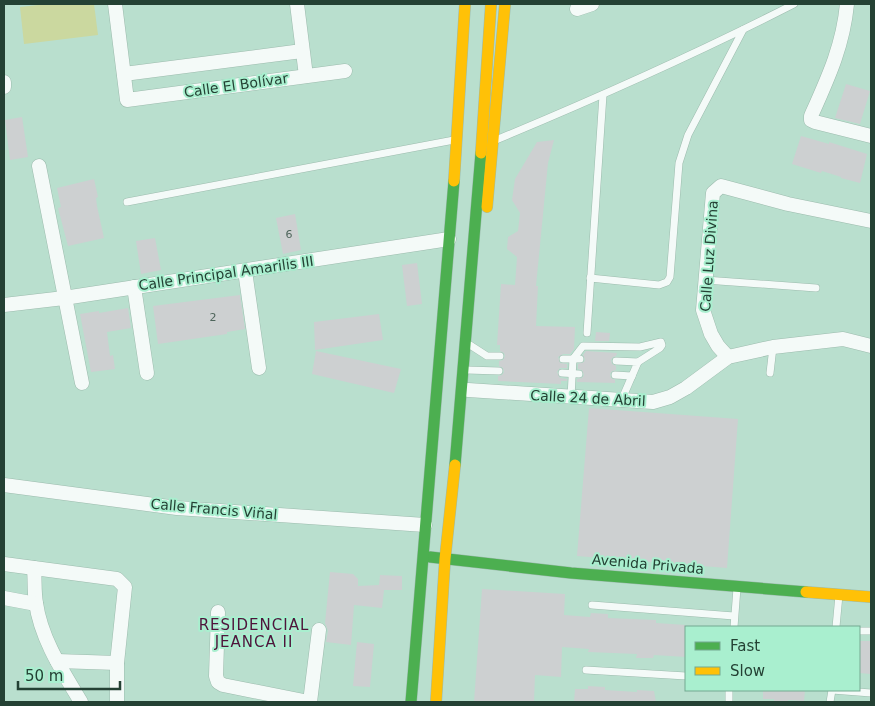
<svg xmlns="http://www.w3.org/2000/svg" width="875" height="706" font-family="'DejaVu Sans',sans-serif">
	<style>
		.green { fill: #cbd89f }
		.building { fill: #cdd0d1 }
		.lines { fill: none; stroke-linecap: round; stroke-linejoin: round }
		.lane-casing { stroke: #9cbbad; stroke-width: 8 }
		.street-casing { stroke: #9cbbad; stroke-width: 15 }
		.fast-casing { stroke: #9cbbad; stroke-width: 12 }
		.slow-casing { stroke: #9cbbad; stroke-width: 12 }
		.lane { stroke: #f4faf8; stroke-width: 7 }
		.street { stroke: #f4faf8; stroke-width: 14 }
		.fast { stroke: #4caf50; stroke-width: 11 }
		.slow { stroke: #ffc107; stroke-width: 11 }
		.labels { text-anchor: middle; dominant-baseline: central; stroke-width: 4; stroke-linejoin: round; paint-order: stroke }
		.number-label { font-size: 11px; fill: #4e655b }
		.street-label { font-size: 14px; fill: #244134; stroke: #a9efcf }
		.neighbourhood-label { font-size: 15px; letter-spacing: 1px; fill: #4f143b; stroke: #a9efcf }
	</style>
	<rect width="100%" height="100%" fill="#b9dfce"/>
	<!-- green -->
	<polygon class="green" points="47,4 94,4 98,35 24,44 20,7"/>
	<!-- building -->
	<g class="building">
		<polygon points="846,84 870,91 860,124 835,118"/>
		<polygon points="22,117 28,157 10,160 5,120"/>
		<polygon points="801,136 829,144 829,142 867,154 860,183 841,178 841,177 822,171 821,173 792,164"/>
		<polygon points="554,140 548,163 536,286 538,286 536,326 575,327 574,349 570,354 563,354 558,357 560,363 567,364 567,368 560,368 557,372 560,378 567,379 567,381 561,381 561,384 498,381 498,376 502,375 504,372 503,368 499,366 499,361 503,360 505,356 504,353 500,351 500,345 497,345 501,284 515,285 517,257 507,249 508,237 518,231 520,213 512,200 515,179 537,142"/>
		<polygon points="94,179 98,197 96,198 97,206 104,238 68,246 58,208 61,207 57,188"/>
		<polygon points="295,214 301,250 283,254 276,218"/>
		<polygon points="155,238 161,270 141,274 136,241"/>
		<polygon points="417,263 422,304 407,306 402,265"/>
		<polygon points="240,295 245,329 227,332 227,334 158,344 153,306"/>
		<polygon points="128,308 131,328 107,332 110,356 113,355 115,369 91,372 80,314 99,311 99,313"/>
		<polygon points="379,314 383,340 315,350 314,322"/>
		<polygon points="596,332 610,333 609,341 595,341"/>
		<polygon points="316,351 401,369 394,393 312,374"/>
		<polygon points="586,351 617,353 616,356 613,357 611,360 612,364 616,366 616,370 612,371 610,374 611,378 615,380 615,383 577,382 577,379 582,378 584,375 582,370 578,369 578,364 584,362 585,359 583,355"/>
		<polygon points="589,408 738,419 727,568 577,556"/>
		<polygon points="330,572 353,574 358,579 358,586 379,585 380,575 402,576 402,590 384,590 382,608 354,605 351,645 326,642 328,631 325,623"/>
		<polygon points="482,589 565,594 564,615 590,617 591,613 608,614 608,618 656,620 656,623 686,625 686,657 654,655 653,658 636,658 637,654 588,652 589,649 562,647 561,677 535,675 534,702 474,702"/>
		<polygon points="859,641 871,641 871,674 859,673"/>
		<polygon points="357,642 374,644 370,687 353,686"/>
		<polygon points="588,686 605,687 605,690 637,692 637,690 654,691 656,702 574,702 575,689 588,689"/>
		<polygon points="763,690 805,690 804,701 788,700 788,702 774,702 774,699 763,699"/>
	</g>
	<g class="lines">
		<defs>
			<g id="lane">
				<path d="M496 140C597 98 696 54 794 4"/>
				<polyline points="127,202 454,140"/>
				<polyline points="590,278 659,285 667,282 670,277 679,163 688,135 743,30"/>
				<polyline points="705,280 816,288"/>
				<polyline points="587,333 603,95"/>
				<polyline points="470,345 487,356 500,356"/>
				<polyline points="563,359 580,359"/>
				<polyline points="616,361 638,362 622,399"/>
				<polyline points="467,370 499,371"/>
				<polyline points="562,373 579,374"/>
				<polyline points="770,373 773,347"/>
				<polyline points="615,375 632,376"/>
				<polyline points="571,397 573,359 583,346 640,347 661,342 662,345 660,348 638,362"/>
				<polyline points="592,605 734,616"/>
				<polyline points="734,627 737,588"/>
				<polyline points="836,627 839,595"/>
				<polyline points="859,631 871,631"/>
				<polyline points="586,670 686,676"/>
				<polyline points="832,690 871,693"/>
				<polyline points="729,702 729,690"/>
				<polyline points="830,702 832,690"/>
			</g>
			<g id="street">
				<polyline points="115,4 127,100 345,71"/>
				<polyline points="297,4 306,76"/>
				<path d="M847 4C843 46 828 78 811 116V120L815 122 871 136"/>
				<polyline points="577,9 592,4"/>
				<polyline points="124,74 302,51"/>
				<polyline points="4,82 4,87"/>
				<polyline points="39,166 82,383"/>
				<polyline points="245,271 259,368"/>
				<polyline points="134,287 147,373"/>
				<polyline points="4,305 64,298 449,239"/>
				<polyline points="728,357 718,346 711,334 703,310 713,193 721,186 788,204 871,221"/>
				<polyline points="468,390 653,402 670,397 686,388 728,357 773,347 843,339 871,346"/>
				<polyline points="4,485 177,508 425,525"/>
				<polyline points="4,564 117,579 125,587 117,663 117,702"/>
				<path d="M34 568C35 580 34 592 36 603 41 639 63 672 81 702"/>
				<polyline points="4,598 36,604"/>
				<polyline points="218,612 216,676 218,682 223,685 309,702"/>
				<polyline points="57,661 117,663"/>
				<polyline points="310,702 319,630"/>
			</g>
			<g id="fast">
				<polyline points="455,465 481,153"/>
				<polyline points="430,557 571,573 806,592"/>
				<polyline points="411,702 454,181"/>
			</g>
			<g id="slow">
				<polyline points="481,153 491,4"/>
				<polyline points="454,181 465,4"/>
				<polyline points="487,207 505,4"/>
				<polyline points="806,592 871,597"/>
				<polyline points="436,702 445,559 455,465"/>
			</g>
		</defs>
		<!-- lane casing -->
		<use href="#lane" class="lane-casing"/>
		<!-- street casing -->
		<use href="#street" class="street-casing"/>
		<!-- fast casing -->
		<use href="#fast" class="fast-casing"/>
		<!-- slow casing -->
		<use href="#slow" class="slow-casing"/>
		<!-- lane -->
		<use href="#lane" class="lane"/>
		<!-- street -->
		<use href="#street" class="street"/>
		<!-- fast -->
		<use href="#fast" class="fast"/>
		<!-- slow -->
		<use href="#slow" class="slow"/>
	</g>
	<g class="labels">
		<!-- number labels -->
		<g class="number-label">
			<text x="289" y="234">6</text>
			<text x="213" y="317">2</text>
		</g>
		<!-- street labels -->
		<g class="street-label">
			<text transform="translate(236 85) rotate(-8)">Calle El Bolívar</text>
			<text transform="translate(709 256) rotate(-86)">Calle Luz Divina</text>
			<text transform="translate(226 273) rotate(-8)">Calle Principal Amarilis III</text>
			<text transform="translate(588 398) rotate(3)">Calle 24 de Abril</text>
			<text transform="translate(214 509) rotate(5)">Calle Francis Viñal</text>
			<text transform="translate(648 564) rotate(5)">Avenida Privada</text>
		</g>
		<!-- neighbourhood labels -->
		<g class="neighbourhood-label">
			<text x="254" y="625">RESIDENCIAL<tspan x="254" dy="17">JEANCA II</tspan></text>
		</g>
	</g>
	<!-- border -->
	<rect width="875" height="706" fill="none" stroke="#244134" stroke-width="10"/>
	<!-- legend -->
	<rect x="685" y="626" width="175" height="65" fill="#a9efcf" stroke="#74a991"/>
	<rect x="695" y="642" width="25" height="8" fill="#4caf50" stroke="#74a991"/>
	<text x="730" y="651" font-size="15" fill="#244134">Fast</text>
	<rect x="695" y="667" width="25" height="8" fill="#ffc107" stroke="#74a991"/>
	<text x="730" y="676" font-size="15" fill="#244134">Slow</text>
	<!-- scale -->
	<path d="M18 681v8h102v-8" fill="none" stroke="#244134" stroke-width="2.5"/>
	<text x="25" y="681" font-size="15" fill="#244134" stroke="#a9efcf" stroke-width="4" paint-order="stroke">50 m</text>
</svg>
